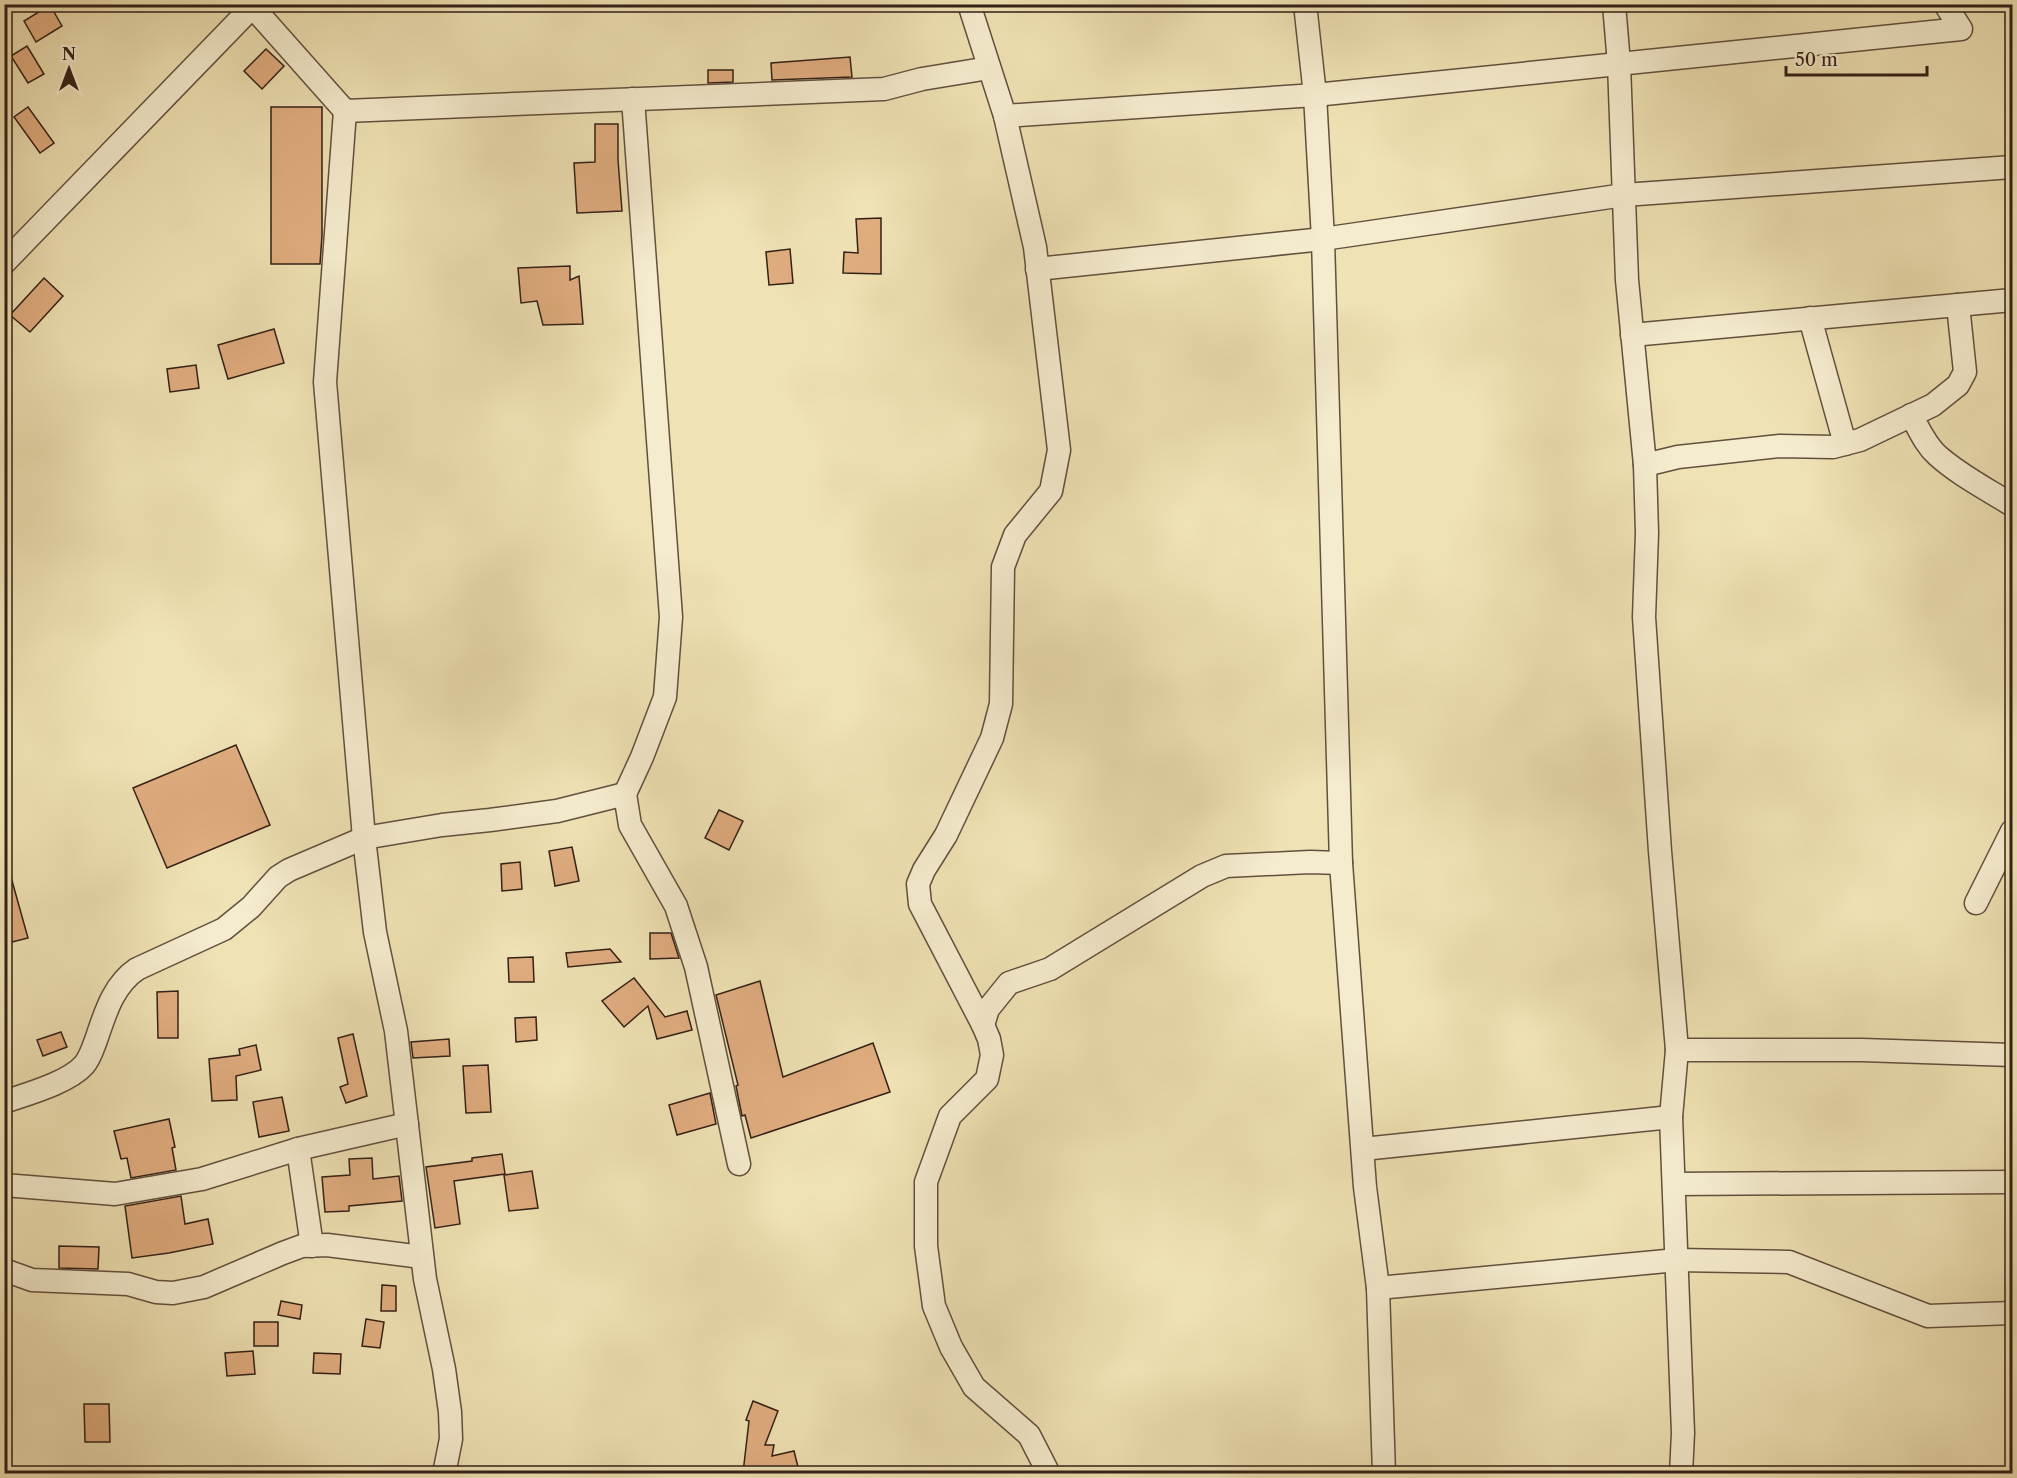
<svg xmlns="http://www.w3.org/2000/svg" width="2017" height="1478" font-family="'Libre Caslon Text',serif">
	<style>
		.building { fill: #e0ad7f; stroke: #332017; stroke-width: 1.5 }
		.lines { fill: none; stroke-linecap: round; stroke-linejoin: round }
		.minor-casing { stroke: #62503e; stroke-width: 25 }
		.minor { stroke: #f5ecce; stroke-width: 22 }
	</style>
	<rect width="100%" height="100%" fill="#efe2b4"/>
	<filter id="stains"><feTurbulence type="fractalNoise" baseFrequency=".00333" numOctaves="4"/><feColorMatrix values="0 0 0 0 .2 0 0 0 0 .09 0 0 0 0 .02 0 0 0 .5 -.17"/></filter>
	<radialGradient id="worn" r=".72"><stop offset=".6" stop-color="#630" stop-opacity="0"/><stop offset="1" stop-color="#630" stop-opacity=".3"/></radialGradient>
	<!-- building -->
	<g class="building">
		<polygon points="50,5 62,26 36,42 24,21"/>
		<polygon points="27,46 44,74 28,83 11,56"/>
		<polygon points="266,49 284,66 262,89 244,71"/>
		<polygon points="850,57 852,77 772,80 771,63"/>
		<polygon points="708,70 733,70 733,82 708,83"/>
		<polygon points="28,107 54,143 40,153 14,117"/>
		<polygon points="271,107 322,107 322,236 320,264 271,264"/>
		<polygon points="595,124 618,124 618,160 622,211 577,213 574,163 595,162"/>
		<polygon points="881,218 881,274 843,273 844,252 858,253 856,219"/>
		<polygon points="790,249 793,283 769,285 766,252"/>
		<polygon points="570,266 570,280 579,276 583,324 543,325 537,301 521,303 518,268"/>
		<polygon points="44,278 63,296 30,332 10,315"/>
		<polygon points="274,329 284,363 228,379 218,345"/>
		<polygon points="196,365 199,388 170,392 167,369"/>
		<polygon points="236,745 270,825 167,868 133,788"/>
		<polygon points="719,810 743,821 729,850 705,838"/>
		<polygon points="572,847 579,881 555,886 549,851"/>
		<polygon points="520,862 522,889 502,891 501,864"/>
		<polygon points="9,870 28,938 4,944 4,871"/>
		<polygon points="650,933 671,933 679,958 650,959"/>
		<polygon points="610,949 621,962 568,967 566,953"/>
		<polygon points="533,957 534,982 509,982 508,958"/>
		<polygon points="634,978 665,1017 687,1011 692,1030 657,1039 648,1006 624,1027 602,1001"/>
		<polygon points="760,981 783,1077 873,1043 890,1092 751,1138 745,1115 742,1116 736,1086 738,1085 716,995"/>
		<polygon points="178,991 178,1038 158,1038 157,992"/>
		<polygon points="536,1017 537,1040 516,1042 515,1018"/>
		<polygon points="61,1032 67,1047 43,1056 37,1040"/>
		<polygon points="353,1034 367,1096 346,1103 340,1087 348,1084 338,1038"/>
		<polygon points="449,1039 450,1056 413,1058 411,1042"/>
		<polygon points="256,1045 261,1070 236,1076 237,1100 212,1101 209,1059 240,1055 239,1049"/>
		<polygon points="488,1065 491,1112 466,1113 463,1066"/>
		<polygon points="710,1093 716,1124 677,1135 669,1105"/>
		<polygon points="282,1097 289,1131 259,1137 253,1102"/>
		<polygon points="169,1119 175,1147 172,1148 176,1170 131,1178 127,1158 121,1159 114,1131"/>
		<polygon points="502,1154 505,1174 454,1181 460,1224 435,1228 426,1167 472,1161 472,1158"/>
		<polygon points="372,1158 373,1179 399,1176 402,1201 349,1206 349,1211 325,1212 322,1177 350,1175 349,1159"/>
		<polygon points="532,1171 538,1208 509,1211 504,1175"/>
		<polygon points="181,1196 185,1224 208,1219 213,1244 169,1253 132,1258 125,1206"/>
		<polygon points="59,1246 99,1247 98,1269 59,1268"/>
		<polygon points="382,1285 396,1286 396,1311 381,1311"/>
		<polygon points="281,1301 302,1305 300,1319 278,1315"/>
		<polygon points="366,1319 384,1322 380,1348 362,1346"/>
		<rect x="254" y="1322" width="24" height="24"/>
		<polygon points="253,1351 255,1374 227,1376 225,1353"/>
		<polygon points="314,1353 341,1354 340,1374 313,1373"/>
		<polygon points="753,1401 778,1411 765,1445 774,1445 772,1456 794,1451 798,1467 771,1473 743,1473 749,1421 746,1420"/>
		<polygon points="84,1404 109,1404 110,1442 85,1442"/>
	</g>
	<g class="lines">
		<defs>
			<g id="minor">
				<polyline points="250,4 345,111 884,89 922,79 989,68"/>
				<polyline points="969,4 1005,116 1035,247 1059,450 1051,491 1015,535 1003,567 1001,704 992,738 946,835 924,870 918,884 920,904 983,1025 989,1039 992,1055 987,1079 950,1116 926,1182 926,1246 934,1306 951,1347 974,1387 1029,1435 1049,1474"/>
				<polyline points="1305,4 1315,95 1323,239 1341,863 1365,1187 1378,1288 1384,1474"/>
				<polyline points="1614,4 1619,64 1627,280 1645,465 1647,533 1644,617 1660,851 1677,1050 1671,1117 1683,1433 1681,1474"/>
				<polyline points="345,111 325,382 364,838 375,932 396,1031 425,1279 444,1369 450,1412 451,1439 444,1474"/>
				<polyline points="1005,116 1315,95 1961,29 1945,4"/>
				<polyline points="4,263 255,4"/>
				<polyline points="1037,269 1323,239 1624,195 2012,167"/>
				<polyline points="1810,318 1845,444"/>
				<polyline points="1632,335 2012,300"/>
				<path d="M1911 415C1919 429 1925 444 1937 455 1959 475 1987 489 2012 505"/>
				<polyline points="1645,465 1678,457 1780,446 1833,447 1860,440 1933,405 1958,385 1965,372 1958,305"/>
				<polyline points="625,794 642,757 665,697 671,617 633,99"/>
				<polyline points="1976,903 2012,831"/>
				<polyline points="983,1025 988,1009 1009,983 1050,969 1202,876 1226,866 1310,862 1341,863"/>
				<polyline points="1677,1050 1862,1050 2012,1055"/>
				<path d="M4 1102C27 1094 68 1083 84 1065 90 1058 93 1048 96 1040 105 1014 113 985 137 969L224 929 251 907 278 877 289 870 364 838 442 825 490 820 557 811 625 794 630 825 676 906 696 967 739 1164"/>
				<polyline points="298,1149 312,1246"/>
				<polyline points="1363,1149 1671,1117"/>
				<polyline points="1674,1184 2012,1182"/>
				<polyline points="4,1185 115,1194 202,1179 298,1149 407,1124"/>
				<polyline points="4,1270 32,1280 128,1284 156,1292 173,1293 204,1287 283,1253 302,1246 327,1245 422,1257"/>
				<polyline points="1378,1288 1677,1260 1789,1262 1928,1316 2012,1313"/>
			</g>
		</defs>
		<!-- minor casing -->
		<use href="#minor" class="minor-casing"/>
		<!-- minor -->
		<use href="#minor" class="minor"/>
	</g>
	<!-- margin -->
	<rect width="2017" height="1478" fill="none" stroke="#efe2b4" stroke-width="24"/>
	<rect x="6" y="6" width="2005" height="1466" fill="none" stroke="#332017" stroke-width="3"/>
	<rect x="12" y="12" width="1993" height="1454" fill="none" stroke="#332017" stroke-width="1.5"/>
	<!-- north arrow -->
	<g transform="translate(69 69)" stroke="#f5ecce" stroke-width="4.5" paint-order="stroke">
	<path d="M0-4.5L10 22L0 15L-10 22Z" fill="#332017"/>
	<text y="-9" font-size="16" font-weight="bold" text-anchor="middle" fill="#332017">N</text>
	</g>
	<!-- scale -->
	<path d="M1786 66v9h141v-9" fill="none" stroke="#332017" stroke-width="3"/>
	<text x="1795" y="66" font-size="18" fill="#332017" stroke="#f5ecce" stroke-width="4.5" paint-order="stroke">50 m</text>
	<rect width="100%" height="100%" filter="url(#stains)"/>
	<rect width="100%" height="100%" fill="url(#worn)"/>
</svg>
